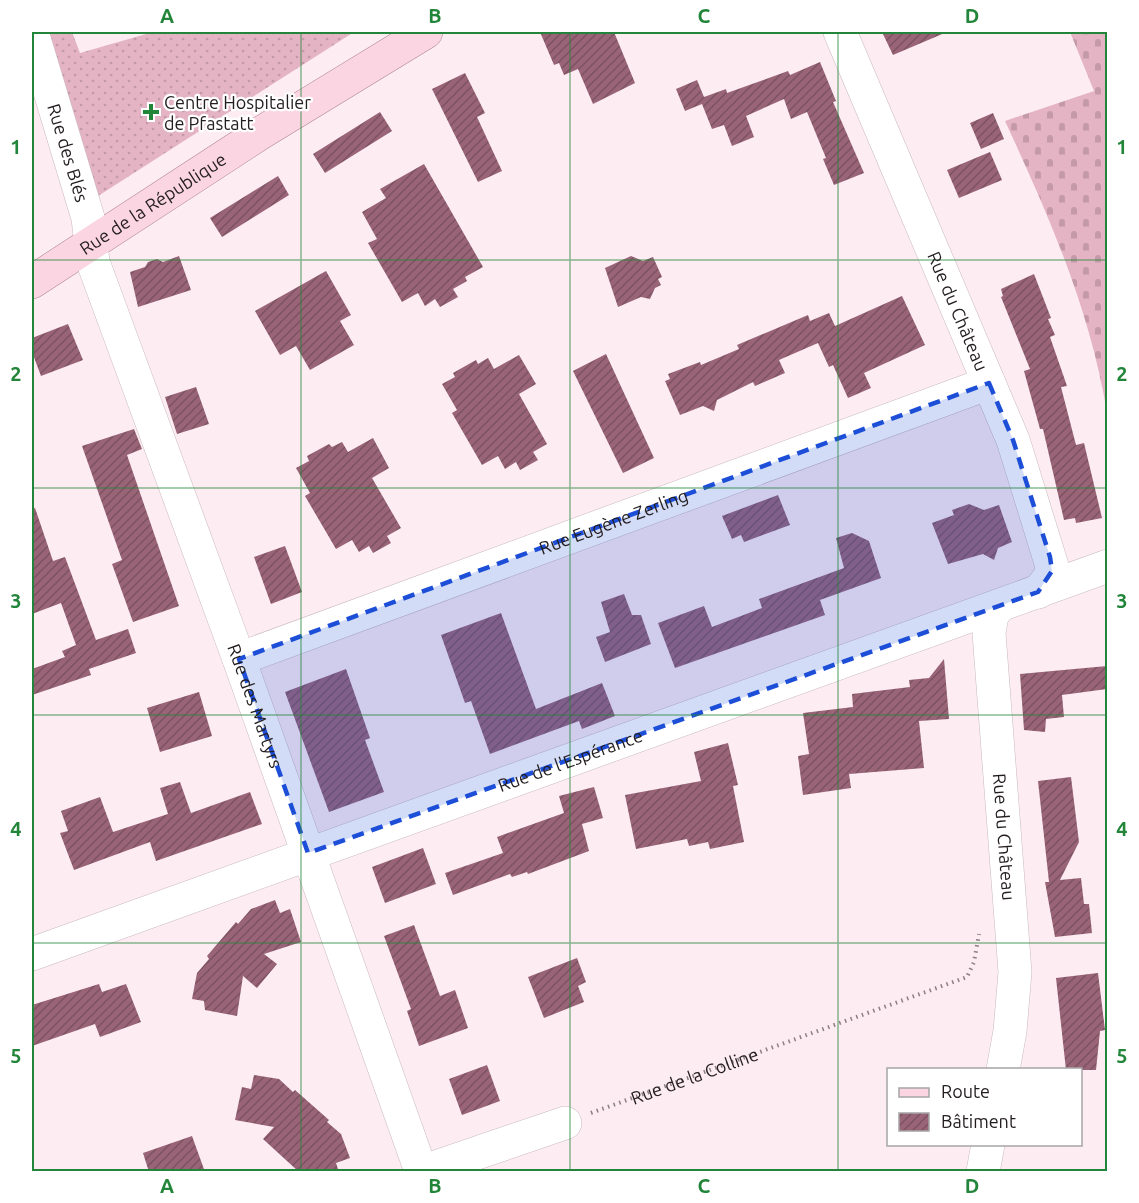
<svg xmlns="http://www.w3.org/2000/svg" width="1139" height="1203" font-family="Ubuntu,sans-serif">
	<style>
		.grass { fill: url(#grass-dots) }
		.cemetery { fill: url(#cemetery-stones) }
		.building { fill: url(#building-hatch) }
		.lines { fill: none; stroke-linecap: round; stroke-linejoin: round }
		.minor-casing { stroke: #c9b9be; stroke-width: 34 }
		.major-casing { stroke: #ad8391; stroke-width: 34 }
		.path { stroke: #8b8083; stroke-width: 4; stroke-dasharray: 1.5 4.5; stroke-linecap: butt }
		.minor { stroke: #fff; stroke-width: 33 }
		.major { stroke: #fbd6e2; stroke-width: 33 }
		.marked { fill: #1d4ed8; fill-opacity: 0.2; stroke: #1d4ed8; stroke-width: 4.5; stroke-dasharray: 12 8; stroke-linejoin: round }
		.grid { fill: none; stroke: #228539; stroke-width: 1.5; stroke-opacity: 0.55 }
		.poi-dot { fill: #228539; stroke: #fff; stroke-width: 2 }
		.labels { text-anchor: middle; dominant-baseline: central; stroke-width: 4.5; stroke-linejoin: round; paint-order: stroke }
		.poi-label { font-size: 18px; fill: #231d1f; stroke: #fff; text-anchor: start }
		.street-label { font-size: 18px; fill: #231d1f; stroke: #fff }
		.neatline { fill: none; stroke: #228539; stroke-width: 2 }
		.grid-label { font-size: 20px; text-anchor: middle; font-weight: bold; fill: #228539 }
	</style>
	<defs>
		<pattern id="grass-dots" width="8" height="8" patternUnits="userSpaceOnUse" patternTransform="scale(1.5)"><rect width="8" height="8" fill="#e5b4c4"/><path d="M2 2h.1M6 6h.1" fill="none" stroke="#c49aa8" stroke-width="1.8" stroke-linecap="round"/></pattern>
		<pattern id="cemetery-stones" width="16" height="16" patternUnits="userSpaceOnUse" patternTransform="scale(1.5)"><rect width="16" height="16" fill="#e5b4c4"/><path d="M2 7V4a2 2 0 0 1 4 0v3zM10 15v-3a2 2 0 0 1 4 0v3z" fill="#c49aa8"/></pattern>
		<pattern id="building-hatch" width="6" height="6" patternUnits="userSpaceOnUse" patternTransform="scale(1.5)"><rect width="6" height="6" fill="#996477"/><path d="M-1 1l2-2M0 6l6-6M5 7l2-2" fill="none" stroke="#7c5261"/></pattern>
	</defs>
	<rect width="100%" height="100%" fill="#fdedf2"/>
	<!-- grass -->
	<polygon class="grass" points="44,32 72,32 80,53 153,32 354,32 95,198"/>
	<!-- cemetery -->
	<path class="cemetery" d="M1070 32H1107V413C1090 309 1049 216 1005 121L1094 91Z"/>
	<!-- building -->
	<g class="building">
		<polygon points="540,32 614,32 635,83 593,104 578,69 564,75 559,63 554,65"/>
		<polygon points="882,32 947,32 893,55"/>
		<polygon points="820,62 836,101 833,102 864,173 834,185 823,159 826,158 807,112 791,119 784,99 746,116 754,137 732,146 724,125 712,129 702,104 685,111 676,89 697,80 704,97 726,89 727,93 788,71 790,75"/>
		<polygon points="465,73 485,113 477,117 502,171 478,182 432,89"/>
		<polygon points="380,112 392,131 325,173 313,154"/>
		<polygon points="993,113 1004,139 981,149 970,123"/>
		<polygon points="990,152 1002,180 959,198 947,170"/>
		<polygon points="424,164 483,267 465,277 467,281 453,289 458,297 440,307 435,299 425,306 418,293 402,302 368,243 377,239 362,212 386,198 380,189"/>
		<polygon points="278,176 289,195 222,237 210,218"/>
		<polygon points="179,256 191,290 138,307 130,272 145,267 148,262 157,259 163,262"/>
		<polygon points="631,256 643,261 653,257 662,277 658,279 661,285 655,288 650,299 641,297 618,307 605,268"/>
		<polygon points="326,271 351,315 340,321 354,345 310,370 296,346 280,355 255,311"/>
		<polygon points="1034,274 1051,318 1048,319 1055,335 1050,337 1067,386 1061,387 1076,445 1084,443 1102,518 1076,523 1075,518 1064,520 1043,429 1040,429 1024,371 1030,369 1001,297 1003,296 1001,289"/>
		<polygon points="902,296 925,345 864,373 871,388 848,398 833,365 829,367 818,343 779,360 785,373 755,386 753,382 717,400 714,411 703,406 680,415 665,381 670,379 668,374 700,362 701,365 739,349 737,345 808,315 810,321 829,313 835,326"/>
		<polygon points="68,324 83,360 41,376 32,352 32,338"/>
		<polygon points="606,354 654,458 623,473 573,371"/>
		<polygon points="519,355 536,384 519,394 547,444 533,452 538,460 520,470 516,462 505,469 498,456 482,465 452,413 457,410 442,384 455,377 453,373 476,360 478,364 488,358 494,369"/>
		<polygon points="196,387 209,424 177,434 165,397"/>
		<polygon points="134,429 142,449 127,455 179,606 133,622 112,564 122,560 82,446"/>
		<polygon points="373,438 389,468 372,478 401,528 387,536 391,543 373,553 369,546 359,552 352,540 336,549 305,496 310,493 296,468 309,461 307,456 329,444 332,447 342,442 348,452"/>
		<polygon points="778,495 790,525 744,542 741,535 732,539 722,516"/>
		<polygon points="969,504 984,510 999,505 1012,542 998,548 994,560 983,554 948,564 932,523 954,515 952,510"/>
		<polygon points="35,508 53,561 65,557 96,640 128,629 136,653 89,669 91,675 32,695 32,669 65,657 62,651 76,645 61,603 32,614 32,509"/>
		<polygon points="852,533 869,541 881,578 820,600 825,615 675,668 658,623 704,606 712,627 762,608 759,599 844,568 836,538"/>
		<polygon points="285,546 302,592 271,604 254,557"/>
		<polygon points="624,594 632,615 641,615 651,644 605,662 596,637 610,632 601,602"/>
		<polygon points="501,613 536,709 602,683 615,716 582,729 579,721 490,754 471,701 465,703 441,635"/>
		<polygon points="944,659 949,719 919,721 924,768 849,774 851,788 803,795 798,756 809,754 803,713 853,707 852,694 910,687 909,680 929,678"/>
		<polygon points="1107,666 1107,689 1062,695 1064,717 1046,719 1045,732 1024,730 1020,674"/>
		<polygon points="346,669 370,738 365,740 384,792 329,812 285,692"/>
		<polygon points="199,692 212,736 160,752 147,708"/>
		<polygon points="728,743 738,785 733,786 744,842 710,849 708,842 689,846 687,839 636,849 625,795 701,781 694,752"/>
		<polygon points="1071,777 1079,842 1060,880 1081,878 1084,904 1089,904 1092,933 1055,937 1045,882 1049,882 1038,781"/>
		<polygon points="180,782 191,813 250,792 262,824 156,861 150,842 74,870 60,833 68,831 61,811 100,797 113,832 168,814 160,788"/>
		<polygon points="594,787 603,818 582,824 589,851 528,874 527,872 512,877 510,874 453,895 445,873 503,853 497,837 564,813 559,796"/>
		<polygon points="423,848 436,884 385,903 372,867"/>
		<polygon points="275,900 280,913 290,909 301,942 264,954 277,964 257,988 243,976 237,1016 205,1010 204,1001 192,999 197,973 209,959 207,956 236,922 238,924 251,909"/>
		<polygon points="414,925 440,996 455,990 468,1028 419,1046 407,1011 411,1009 384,936"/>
		<polygon points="577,958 586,982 578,986 584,1002 544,1018 528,977"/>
		<polygon points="1098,973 1105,1030 1100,1031 1096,1070 1066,1070 1056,978"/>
		<polygon points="99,984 102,992 126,984 141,1022 100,1037 95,1024 32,1046 32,1005"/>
		<polygon points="487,1065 500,1101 462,1115 449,1079"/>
		<polygon points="254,1075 279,1079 293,1092 295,1090 329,1120 327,1122 341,1134 350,1158 336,1163 339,1172 299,1172 263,1139 274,1127 235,1120 242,1087 251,1089"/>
		<polygon points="192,1136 205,1172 149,1172 143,1153"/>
	</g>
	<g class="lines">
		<defs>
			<g id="minor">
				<path id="s2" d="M32 32 88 218 93 262 239 659 421 1171"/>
				<path id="s3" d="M840 32 1013 440 1052 566 1050 577 1038 592"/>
				<path id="s4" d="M999 606 992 615 989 633 1015 972 1010 1031 1003 1070"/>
				<path id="s5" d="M239 659 989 383"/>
				<path id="s6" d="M32 954 1108 566"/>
				<polyline points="421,1172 565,1123"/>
				<polyline points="983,1172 988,1144"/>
			</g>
			<g id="major">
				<path id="s7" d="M32 282 259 134 426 32"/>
			</g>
		</defs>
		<!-- minor casing -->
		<use href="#minor" class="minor-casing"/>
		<!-- major casing -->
		<use href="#major" class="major-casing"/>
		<!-- path -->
		<g class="path">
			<polyline points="1104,32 1108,41"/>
			<path id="s1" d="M591 1113 967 977 974 962 979 934"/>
		</g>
		<!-- minor -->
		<use href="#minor" class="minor"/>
		<!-- major -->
		<use href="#major" class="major"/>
	</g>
	<!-- marked area -->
	<path class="marked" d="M989 383 1013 440 1050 557 1052 571 1038 592 308 853 239 659Z"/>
	<!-- grid -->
	<path class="grid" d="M301 32V1172M570 32V1172M838 32V1172M32 260H1108M32 488H1108M32 715H1108M32 943H1108"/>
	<!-- markers -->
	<path class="poi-dot" d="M148 103h6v6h6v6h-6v6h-6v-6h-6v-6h6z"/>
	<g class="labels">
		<!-- poi labels -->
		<g class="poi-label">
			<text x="164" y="102">Centre Hospitalier<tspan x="164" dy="21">de Pfastatt</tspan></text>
		</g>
		<!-- street labels -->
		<g class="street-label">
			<text stroke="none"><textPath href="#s2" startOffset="126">Rue des Blés</textPath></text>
			<text stroke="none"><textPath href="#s7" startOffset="144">Rue de la République</textPath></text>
			<text stroke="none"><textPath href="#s3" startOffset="303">Rue du Château</textPath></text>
			<text stroke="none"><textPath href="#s5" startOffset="399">Rue Eugène Zerling</textPath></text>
			<text stroke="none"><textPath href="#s2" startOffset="711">Rue des Martyrs</textPath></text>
			<text stroke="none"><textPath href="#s6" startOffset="572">Rue de l'Espérance</textPath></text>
			<text stroke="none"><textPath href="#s4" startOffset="234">Rue du Château</textPath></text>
			<text stroke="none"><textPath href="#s1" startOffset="110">Rue de la Colline</textPath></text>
		</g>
	</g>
	<!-- border -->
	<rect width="1139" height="1203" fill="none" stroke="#ffffff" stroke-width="66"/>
	<!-- legend -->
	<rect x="887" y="1068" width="195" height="78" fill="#ffffff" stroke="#a7a5a5" stroke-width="1.5"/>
	<rect x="899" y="1088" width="30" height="9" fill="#fbd6e2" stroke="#a7a5a5" stroke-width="1.5"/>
	<text x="941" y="1098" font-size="18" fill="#231d1f">Route</text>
	<rect x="899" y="1113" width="30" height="18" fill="url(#building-hatch)" stroke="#a7a5a5" stroke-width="1.5"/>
	<text x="941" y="1128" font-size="18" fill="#231d1f">Bâtiment</text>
	<rect x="33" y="33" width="1073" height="1137" class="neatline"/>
	<g class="grid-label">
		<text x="167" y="23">A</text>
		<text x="435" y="23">B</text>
		<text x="704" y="23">C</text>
		<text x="972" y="23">D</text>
		<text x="16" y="154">1</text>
		<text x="1122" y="154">1</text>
		<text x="16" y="381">2</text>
		<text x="1122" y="381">2</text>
		<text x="16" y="608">3</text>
		<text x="1122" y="608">3</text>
		<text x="16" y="836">4</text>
		<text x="1122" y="836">4</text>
		<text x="16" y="1063">5</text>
		<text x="1122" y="1063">5</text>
		<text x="167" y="1193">A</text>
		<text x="435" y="1193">B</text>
		<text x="704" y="1193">C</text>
		<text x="972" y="1193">D</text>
	</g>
</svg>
